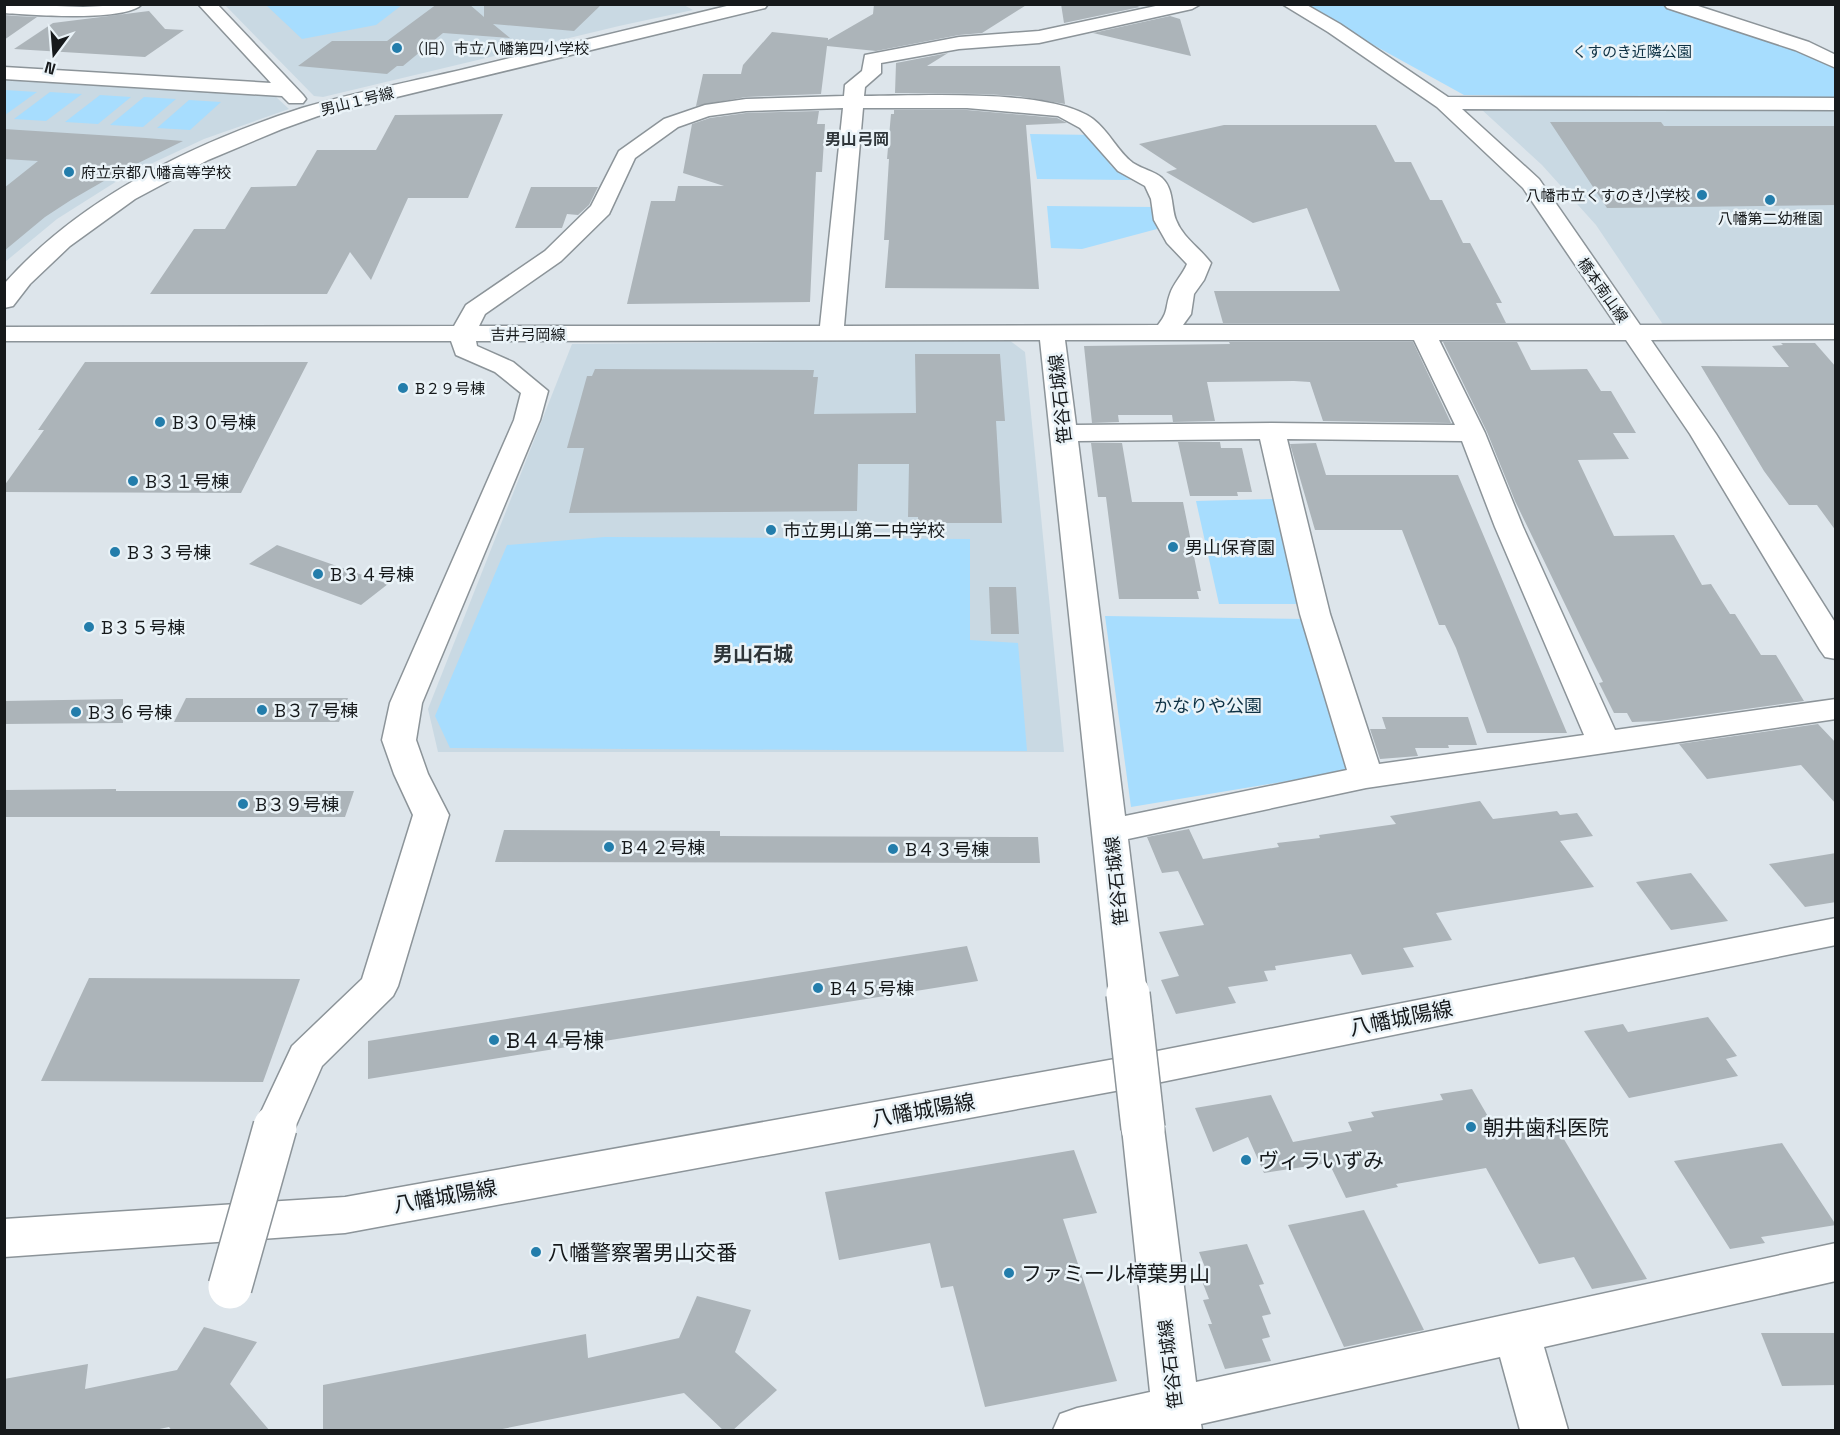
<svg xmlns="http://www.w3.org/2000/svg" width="1840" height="1435" font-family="'Space Grotesk','Noto Sans JP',sans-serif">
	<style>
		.built { fill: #c9d9e3 }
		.green { fill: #a7ddfe }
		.building { fill: #acb4b9 }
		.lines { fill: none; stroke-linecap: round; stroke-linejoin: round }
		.minor-casing { stroke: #8c9499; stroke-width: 3 }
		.minor { fill: #fff; fill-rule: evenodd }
		.minor-bridge-casing { stroke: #8c9499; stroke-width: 46; stroke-linecap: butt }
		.minor-bridge { stroke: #fff; stroke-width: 43 }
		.poi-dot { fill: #237dab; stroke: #eaf3f8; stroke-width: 2 }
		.labels { text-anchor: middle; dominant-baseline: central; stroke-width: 5; stroke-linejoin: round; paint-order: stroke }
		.far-poi-label { font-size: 15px; fill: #16191b; stroke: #eaf3f8; text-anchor: start }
		.far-park-label { font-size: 15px; fill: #0d3144; stroke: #eaf3f8 }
		.far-street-label { font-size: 15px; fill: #16191b; stroke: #eaf3f8 }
		.far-neighbourhood-label { font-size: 16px; font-weight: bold; fill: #2f363a; stroke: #eaf3f8 }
		.street-label { font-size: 18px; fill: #16191b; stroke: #eaf3f8 }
		.poi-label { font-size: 18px; fill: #16191b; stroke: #eaf3f8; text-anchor: start }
		.park-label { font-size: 18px; fill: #0d3144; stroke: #eaf3f8 }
		.neighbourhood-label { font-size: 20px; font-weight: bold; fill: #2f363a; stroke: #eaf3f8 }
		.near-street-label { font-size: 21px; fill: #16191b; stroke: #eaf3f8 }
		.near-poi-label { font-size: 21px; fill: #16191b; stroke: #eaf3f8; text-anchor: start }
	</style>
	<rect width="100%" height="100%" fill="#dde5eb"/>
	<!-- built -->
	<g class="built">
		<polygon points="682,4 693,10 619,26 323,97 314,96 225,5"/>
		<polygon points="5,80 275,96 289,109 204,139 125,176 57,219 5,262"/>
		<polygon points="1481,109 1835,109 1835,326 1664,326 1596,225 1542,165"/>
		<polygon points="1009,340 1025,352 1064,752 438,752 428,709 572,344"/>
	</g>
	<!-- green -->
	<g class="green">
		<polygon points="266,5 402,5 376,25 302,39"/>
		<polygon points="1301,5 1664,5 1796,48 1835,66 1835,99 1464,95"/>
		<polygon points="5,90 37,92 5,115"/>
		<polygon points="50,92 82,94 46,121 14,119"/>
		<polygon points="100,95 131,97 98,124 65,122"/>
		<polygon points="144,97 176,99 143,127 110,125"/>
		<polygon points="189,100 221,102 190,130 157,128"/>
		<polygon points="1030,134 1096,135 1111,166 1131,180 1037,179"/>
		<polygon points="1047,206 1154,207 1157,229 1082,249 1051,248"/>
		<polygon points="1274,499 1300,604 1219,604 1196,501"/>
		<polygon points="605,537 970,539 970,640 1018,643 1027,751 450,748 435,716 507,545"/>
		<polygon points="1105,616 1306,619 1354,770 1131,807"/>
	</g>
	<!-- building -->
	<g class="building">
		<polygon points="437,4 469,4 484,17 484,4 602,4 574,31 493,24 510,38 443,33 403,66 397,66 387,74 298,66 332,41 387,41"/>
		<polygon points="874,4 1028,4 982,33 959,35 876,51 827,46 821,94 746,97 696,106 703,74 741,74 743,65 772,32 828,38 828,40 873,14"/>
		<polygon points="1061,4 1132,4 1140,7 1064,23"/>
		<polygon points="149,11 165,29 184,30 145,57 14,49 53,23"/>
		<polygon points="4,15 16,16 37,17 4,40"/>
		<polygon points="1170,16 1180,19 1191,56 1093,33"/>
		<polygon points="948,53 927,66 1060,66 1065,104 1017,96 984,94 895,93 896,63"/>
		<polygon points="894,110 967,110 1057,118 1067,123 1026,125 1039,289 885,288 889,240 884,240 889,159 887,159 891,114 894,114"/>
		<polygon points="819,111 817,124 825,124 822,172 816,172 810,302 627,304 651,201 675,201 678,186 724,186 683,173 692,124 710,118 746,113"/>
		<polygon points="503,114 468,198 408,198 371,280 350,252 327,294 150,294 194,229 225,229 251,187 296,186 317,150 376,150 395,115"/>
		<polygon points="1550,122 1661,122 1664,126 1836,126 1836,205 1607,208"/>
		<polygon points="1224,125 1376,125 1395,162 1411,162 1430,200 1442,200 1463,243 1470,243 1502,303 1496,303 1506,323 1223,323 1214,291 1340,291 1307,208 1253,223 1166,172 1177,169 1139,144"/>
		<polygon points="4,129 146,138 183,141 116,174 71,200 45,217 4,251 4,188 38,161 4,159"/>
		<polygon points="531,187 598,187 589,205 578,215 567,214 562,228 515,228"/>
		<polygon points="1229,342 1413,342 1451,423 1323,421 1310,382 1294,381 1207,382 1215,421 1173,422 1172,415 1118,415 1119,422 1092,423 1084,346 1230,344"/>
		<polygon points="1443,342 1517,342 1531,370 1587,369 1601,391 1611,391 1636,433 1613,433 1629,459 1578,460 1614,536 1674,535 1702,585 1711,584 1730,614 1735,614 1761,655 1776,655 1804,701 1660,721 1632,722 1627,713 1614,713 1599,683 1603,682 1592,660 1515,501 1487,432"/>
		<polygon points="1781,343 1815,343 1836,367 1836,531 1817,505 1789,505 1764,471 1701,366 1789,367 1772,346 1783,345"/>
		<polygon points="915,354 1000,354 1005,421 996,421 1002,523 918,523 918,517 908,517 909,464 858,464 857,511 569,513 584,448 567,448 587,376 592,376 595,369 814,370 813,377 818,377 814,414 916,413"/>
		<polygon points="85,362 308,362 241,493 4,492 4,486 44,430 38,430"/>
		<polygon points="1178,442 1220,442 1221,448 1242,448 1252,492 1237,492 1238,496 1190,496"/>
		<polygon points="1091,443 1122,443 1132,502 1183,502 1201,591 1197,591 1199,599 1119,599 1106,497 1098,497"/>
		<polygon points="1316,443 1326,475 1458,475 1567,733 1487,733 1456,648 1445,625 1439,625 1402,530 1315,530 1290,444"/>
		<polygon points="277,545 388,584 361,605 249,564"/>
		<polygon points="989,587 1016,587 1019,634 991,634"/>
		<polygon points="186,698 348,698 339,722 174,722"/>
		<polygon points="123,699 123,723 4,724 4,701"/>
		<polygon points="1382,717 1468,717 1477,745 1448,745 1449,748 1415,748 1418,756 1380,759 1370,729 1386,729"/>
		<polygon points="1818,724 1836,743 1836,804 1801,765 1707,779 1679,744"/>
		<polygon points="116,789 116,791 354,791 345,817 4,817 4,790"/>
		<polygon points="1480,801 1493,819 1557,811 1560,815 1577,813 1593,836 1560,841 1594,887 1436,913 1452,940 1403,948 1414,967 1362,975 1351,954 1275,966 1276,970 1264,971 1268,981 1228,987 1236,1003 1176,1014 1161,980 1179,976 1159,932 1204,925 1178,871 1162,873 1147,837 1189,829 1203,859 1279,847 1277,843 1320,838 1319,835 1396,824 1390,816"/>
		<polygon points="504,830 720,831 720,836 1038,837 1040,863 495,862"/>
		<polygon points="1836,853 1836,902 1805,907 1769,864"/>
		<polygon points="1691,873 1728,921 1671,930 1636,882"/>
		<polygon points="967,946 978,981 368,1079 368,1041"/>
		<polygon points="89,978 300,979 263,1082 41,1081"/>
		<polygon points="1708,1017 1737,1056 1726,1059 1738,1076 1629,1098 1584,1031 1623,1024 1628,1032"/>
		<polygon points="1472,1089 1493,1125 1524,1119 1527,1124 1552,1119 1647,1279 1592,1289 1574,1257 1539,1264 1486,1168 1396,1184 1398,1187 1346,1198 1329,1163 1264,1173 1248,1137 1213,1152 1195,1108 1271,1095 1293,1142 1352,1131 1348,1122 1374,1117 1371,1112 1443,1100 1440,1094"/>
		<polygon points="1782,1143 1836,1225 1761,1237 1765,1243 1730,1249 1674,1161"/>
		<polygon points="1074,1150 1097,1213 1063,1219 1117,1381 985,1407 953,1286 941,1288 930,1243 839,1260 825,1192"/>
		<polygon points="1364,1210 1424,1330 1344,1347 1288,1225"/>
		<polygon points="1247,1244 1264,1284 1259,1285 1271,1314 1262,1316 1270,1337 1262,1339 1271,1361 1225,1369 1208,1324 1212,1324 1203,1300 1209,1299 1200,1276 1208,1275 1199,1252"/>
		<polygon points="697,1296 751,1310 735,1352 777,1390 732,1431 724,1431 684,1393 492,1431 323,1431 323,1385 586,1334 588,1358 679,1338"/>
		<polygon points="204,1327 257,1342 230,1384 270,1431 172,1431 169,1427 150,1431 4,1431 4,1379 88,1364 85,1389 177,1370"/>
		<polygon points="1761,1333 1836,1333 1836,1385 1782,1386"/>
	</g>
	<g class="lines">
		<defs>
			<g id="minor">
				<path d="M4 4 83 7 142 4C127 22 29 15 4 13Z"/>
				<polygon points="198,4 217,4 303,95 306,99 303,103 289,103 282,96 4,79 4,67 271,83"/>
				<path d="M735 4H768L765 8 318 116 282 129 208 160 135 199 70 246 30 284 13 306 4 308V284C81 197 194 143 302 108 355 92 411 82 465 69 555 47 645 26 735 4Z"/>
				<path d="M1165 4H1201L1192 9 1039 43 959 49 881 63V73L865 87 864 96C919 96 1051 88 1093 119 1109 131 1118 152 1133 163 1142 169 1154 171 1162 178 1174 189 1171 207 1176 220 1183 238 1200 248 1211 263L1204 280 1194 294 1191 314 1183 325H1616L1523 188 1437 107 1328 32 1282 4H1305L1340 24 1448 97 1836 98V110L1462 109 1539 179 1640 325H1836V339L1651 340 1716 434 1836 624V659L1825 657 1820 650 1690 434 1626 340H1439L1485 433 1523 527 1615 730 1836 699V719L1366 788 1128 839 1147 994 1142 1004 1128 1008 1114 1004 1109 994 1040 340 476 341 477 346 513 362 548 391 540 420 422 703 416 740 428 774 449 815 398 986 393 996 322 1066 290 1139 275 1144 260 1139 254 1127 292 1046 362 979 413 815 394 774 382 740 390 703 514 420 521 393 495 372 456 355 451 341H4V327L454 326 466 305 545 251 591 206 619 151 664 119 705 105 746 99 844 96 845 85 862 71 865 55 959 37 1039 31ZM843 108 820 326H479L485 314 561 261 609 214 635 158 678 127 709 116 746 111ZM863 108H967L1058 116 1080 128 1118 171 1145 186 1151 199 1154 220 1167 243 1187 264C1183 274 1173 284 1170 294 1165 308 1169 311 1158 325L844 326ZM1065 340H1414L1455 425 1272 423 1076 425ZM1260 439 1300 614 1347 770 1125 816 1078 441ZM1287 439 1462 441 1495 527 1584 735 1379 764 1330 614Z"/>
				<polygon points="1664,4 1692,4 1809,42 1836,55 1836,68 1795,50 1667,8"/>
				<polygon points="1836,918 1836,945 1137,1087 345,1233 4,1257 4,1219 345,1197 1137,1055"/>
				<polygon points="1143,1111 1158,1116 1164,1128 1196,1382 1836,1243 1836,1281 1544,1347 1568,1430 1520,1430 1500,1357 1201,1424 1202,1430 1053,1430 1060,1414 1077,1408 1150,1392 1122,1128 1128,1116"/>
			</g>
		</defs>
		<!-- minor casing -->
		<use href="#minor" class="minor-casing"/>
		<!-- minor -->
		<use href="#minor" class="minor"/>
		<defs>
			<g id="minor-bridge">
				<polyline points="1128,994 1143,1128"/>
				<polyline points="230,1287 275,1127"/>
			</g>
		</defs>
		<!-- minor-bridge casing -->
		<use href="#minor-bridge" class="minor-bridge-casing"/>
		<!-- minor-bridge -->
		<use href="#minor-bridge" class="minor-bridge"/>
	</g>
	<!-- markers -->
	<g class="poi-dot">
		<circle cx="397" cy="48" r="6"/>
		<circle cx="69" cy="172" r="6"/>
		<circle cx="1702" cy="195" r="6"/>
		<circle cx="1770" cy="200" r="6"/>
		<circle cx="403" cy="388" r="6"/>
		<circle cx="160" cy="422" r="6"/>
		<circle cx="133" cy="481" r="6"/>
		<circle cx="771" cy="530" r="6"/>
		<circle cx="1173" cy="547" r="6"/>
		<circle cx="115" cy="552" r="6"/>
		<circle cx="318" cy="574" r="6"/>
		<circle cx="89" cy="627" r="6"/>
		<circle cx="262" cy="710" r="6"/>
		<circle cx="76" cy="712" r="6"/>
		<circle cx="243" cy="804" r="6"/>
		<circle cx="609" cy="847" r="6"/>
		<circle cx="893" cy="849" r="6"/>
		<circle cx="818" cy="988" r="6"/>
		<circle cx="494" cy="1040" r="6"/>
		<circle cx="1471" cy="1127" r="6"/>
		<circle cx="1246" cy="1160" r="6"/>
		<circle cx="536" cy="1252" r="6"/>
		<circle cx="1009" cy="1273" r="6"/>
	</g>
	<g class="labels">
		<!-- far-poi labels -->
		<g class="far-poi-label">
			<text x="409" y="48">（旧）市立八幡第四小学校</text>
			<text x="81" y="172">府立京都八幡高等学校</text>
			<text x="1690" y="195" text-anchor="end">八幡市立くすのき小学校</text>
			<text x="1770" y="218" text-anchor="middle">八幡第二幼稚園</text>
			<text x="415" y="388">B２９号棟</text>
		</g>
		<!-- far-park labels -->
		<g class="far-park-label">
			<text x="1632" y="51">くすのき近隣公園</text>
		</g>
		<!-- far-street labels -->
		<g class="far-street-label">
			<text transform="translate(357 101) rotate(-14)">男山１号線</text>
			<text transform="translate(1603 290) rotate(55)">橋本南山線</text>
			<text x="528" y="334">吉井弓岡線</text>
		</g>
		<!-- far-neighbourhood labels -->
		<g class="far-neighbourhood-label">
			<text x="857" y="139">男山弓岡</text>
		</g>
		<!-- street labels -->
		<g class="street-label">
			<text transform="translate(1060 399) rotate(-96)">笹谷石城線</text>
			<text transform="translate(1116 881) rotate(-96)">笹谷石城線</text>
			<text transform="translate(1170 1364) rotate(-97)">笹谷石城線</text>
		</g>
		<!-- poi labels -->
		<g class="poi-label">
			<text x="172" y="422">B３０号棟</text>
			<text x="145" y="481">B３１号棟</text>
			<text x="783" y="530">市立男山第二中学校</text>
			<text x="1185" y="547">男山保育園</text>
			<text x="127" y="552">B３３号棟</text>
			<text x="330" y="574">B３４号棟</text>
			<text x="101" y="627">B３５号棟</text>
			<text x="274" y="710">B３７号棟</text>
			<text x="88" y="712">B３６号棟</text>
			<text x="255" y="804">B３９号棟</text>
			<text x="621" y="847">B４２号棟</text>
			<text x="905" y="849">B４３号棟</text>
			<text x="830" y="988">B４５号棟</text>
		</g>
		<!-- park labels -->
		<g class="park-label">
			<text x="1208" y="705">かなりや公園</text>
		</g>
		<!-- neighbourhood labels -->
		<g class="neighbourhood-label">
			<text x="753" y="654">男山石城</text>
		</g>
		<!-- near-street labels -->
		<g class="near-street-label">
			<text transform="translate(1401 1018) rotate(-11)">八幡城陽線</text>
			<text transform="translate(923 1110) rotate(-10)">八幡城陽線</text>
			<text transform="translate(445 1196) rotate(-10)">八幡城陽線</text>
		</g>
		<!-- near-poi labels -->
		<g class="near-poi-label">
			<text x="506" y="1040">B４４号棟</text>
			<text x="1483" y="1127">朝井歯科医院</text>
			<text x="1258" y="1160">ヴィラいずみ</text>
			<text x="548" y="1252">八幡警察署男山交番</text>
			<text x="1021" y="1273">ファミール樟葉男山</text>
		</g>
	</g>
	<!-- border -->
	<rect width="1840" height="1435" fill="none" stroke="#16191b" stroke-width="12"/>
	<!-- north arrow -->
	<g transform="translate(54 54) rotate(196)" stroke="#eaf3f8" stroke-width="4.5" paint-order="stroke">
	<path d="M0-4.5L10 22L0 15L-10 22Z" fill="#16191b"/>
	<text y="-9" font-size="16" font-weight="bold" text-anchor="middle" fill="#16191b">N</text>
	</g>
</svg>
